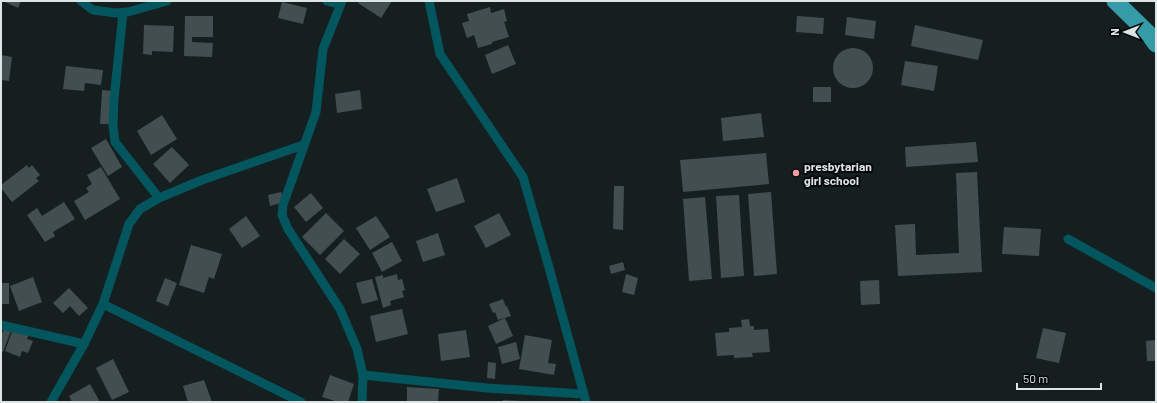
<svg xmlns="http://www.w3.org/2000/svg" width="1157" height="403" font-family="Barlow,sans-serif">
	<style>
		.building { fill: #424e4f }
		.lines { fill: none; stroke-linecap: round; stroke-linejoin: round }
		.street { stroke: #03565e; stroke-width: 9 }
		.highway { stroke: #359ca7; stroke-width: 17 }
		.poi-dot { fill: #f49aa5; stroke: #050809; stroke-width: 1.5 }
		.labels { text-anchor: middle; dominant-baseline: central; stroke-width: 4; stroke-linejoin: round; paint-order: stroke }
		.poi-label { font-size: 12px; font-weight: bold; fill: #dde4e4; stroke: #050809; text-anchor: start }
	</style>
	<rect width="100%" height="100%" fill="#151f20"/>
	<!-- building -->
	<g class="building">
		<polygon points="3,1 21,1 18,8"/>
		<polygon points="359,1 392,1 381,18 358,3"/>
		<polygon points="282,2 307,8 303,24 278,18"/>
		<polygon points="490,7 491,13 504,9 507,21 504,22 509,37 492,42 492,44 478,48 474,35 467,38 462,23 469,21 467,14"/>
		<polygon points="185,16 213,16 213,37 192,37 192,42 213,43 212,57 184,56"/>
		<polygon points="797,16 824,18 823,34 796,32"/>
		<polygon points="847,17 876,21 874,39 845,35"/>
		<polygon points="144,25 174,26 173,52 152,51 152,55 143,54"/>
		<polygon points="915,25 983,40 978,60 911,46"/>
		<polygon points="508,45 516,64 492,74 485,55"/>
		<circle cx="853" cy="68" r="20"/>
		<polygon points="1,55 12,57 9,81 1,80"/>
		<polygon points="905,61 938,66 934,91 901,85"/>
		<polygon points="66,66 103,70 101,85 85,83 84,91 63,89"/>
		<rect x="813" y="87" width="18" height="15"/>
		<polygon points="102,90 112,91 110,124 100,124"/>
		<polygon points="360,90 362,109 337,113 335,94"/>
		<polygon points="761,113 764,137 723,141 721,118"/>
		<polygon points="162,115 177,139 151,155 137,131"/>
		<polygon points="106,139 122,167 108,176 91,148"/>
		<polygon points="976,142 978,162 906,167 905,147"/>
		<polygon points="172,147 189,165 170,183 153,164"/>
		<polygon points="766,153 769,184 683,192 680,160"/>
		<polygon points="27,165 29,168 32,165 40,175 36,178 39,181 12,202 1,188 1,185"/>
		<polygon points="101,167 120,199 85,220 74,201 89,192 86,188 92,184 87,175"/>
		<polygon points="977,172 982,272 898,276 895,225 915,224 916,255 959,253 956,173"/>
		<polygon points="457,178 465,202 436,212 427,189"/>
		<polygon points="614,186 624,186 623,230 613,229"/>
		<polygon points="281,192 284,202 270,206 268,195"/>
		<polygon points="771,192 777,274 754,276 748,194"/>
		<polygon points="311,193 323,208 306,222 294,207"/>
		<polygon points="739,195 744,276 721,278 716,196"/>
		<polygon points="705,197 712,279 689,281 683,199"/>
		<polygon points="64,202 75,219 53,232 55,236 45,242 27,215 37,208 42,216"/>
		<polygon points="326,213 344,231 320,255 302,237"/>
		<polygon points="499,213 511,235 486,248 474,226"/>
		<polygon points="246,216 260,236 242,248 229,229"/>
		<polygon points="376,216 390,237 370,250 356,228"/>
		<polygon points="1004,227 1041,229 1039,256 1002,254"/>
		<polygon points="438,233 445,255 423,262 416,241"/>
		<polygon points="344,239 360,254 340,274 325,259"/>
		<polygon points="392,242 402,261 382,272 372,253"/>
		<polygon points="191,245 222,254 214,279 209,277 204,293 179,285"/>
		<polygon points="623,262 625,270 611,274 609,266"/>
		<polygon points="397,274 398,280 402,279 405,290 402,291 404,297 390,301 391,305 383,308 375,277 383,275 383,278"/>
		<polygon points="626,274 638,278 634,295 622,292"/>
		<polygon points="33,277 42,302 19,311 10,286"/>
		<polygon points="165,278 177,283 168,306 156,301"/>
		<polygon points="372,279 378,300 362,304 356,283"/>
		<polygon points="879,280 880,304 861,305 860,281"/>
		<rect x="1" y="283" width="8" height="21"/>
		<polygon points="69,288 88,308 79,316 70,306 63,313 53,303"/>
		<polygon points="503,299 506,307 507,306 511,316 498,320 495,312 493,313 489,304"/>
		<polygon points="402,309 408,334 376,342 370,316"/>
		<polygon points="505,318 513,336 496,344 488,326"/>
		<polygon points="749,319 750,326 754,326 754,330 768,329 770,352 752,353 753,357 734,358 734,355 717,356 715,333 729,332 729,328 742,327 741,320"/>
		<polygon points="5,326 12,328 3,352 1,351 1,336"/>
		<polygon points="14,326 30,332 27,339 33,341 28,353 22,351 20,357 5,351"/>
		<polygon points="1043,328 1066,333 1059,363 1036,358"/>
		<polygon points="466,330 470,357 441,361 438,334"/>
		<polygon points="525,335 552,340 548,363 556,364 554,375 519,369"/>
		<polygon points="1156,340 1156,361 1147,361 1146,341"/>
		<polygon points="516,342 520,359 502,364 498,347"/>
		<polygon points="113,359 129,392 112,400 96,368"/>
		<polygon points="488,362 496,363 495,379 487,378"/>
		<polygon points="330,375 354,384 348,402 338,402 322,397"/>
		<polygon points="204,380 212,402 188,402 183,386"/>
		<polygon points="90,384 100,402 72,402 69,396"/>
		<polygon points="407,387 439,389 438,402 407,402"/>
		<polygon points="503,400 522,401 522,402 503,402"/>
	</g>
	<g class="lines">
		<!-- street -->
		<g class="street">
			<polyline points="81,1 93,10 116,13 128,12 167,1"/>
			<polyline points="327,1 340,4"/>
			<polyline points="342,1 323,49 316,112 283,205 282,215 288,229 340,309 357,349 363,375 362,402"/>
			<polyline points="429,1 440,54 523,177 548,264 586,402"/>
			<polyline points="123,13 114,99 113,125 115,142 159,198"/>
			<polyline points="1068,239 1156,288"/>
			<polyline points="103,304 301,402"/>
			<polyline points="1,325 84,344"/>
			<polyline points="363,375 487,388 583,394"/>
			<polyline points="51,402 84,344 103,304 129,224 140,209 159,198 202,180 303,145"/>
		</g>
		<!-- highway -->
		<polyline class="highway" points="1115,1 1148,33 1156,44"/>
	</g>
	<!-- markers -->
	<circle class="poi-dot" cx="796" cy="173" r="4"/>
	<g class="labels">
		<!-- poi labels -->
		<g class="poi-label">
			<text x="804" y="166">presbytarian<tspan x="804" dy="14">girl school</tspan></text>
		</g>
	</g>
	<!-- border -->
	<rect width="1157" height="403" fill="none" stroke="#dde4e4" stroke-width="4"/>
	<!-- north arrow -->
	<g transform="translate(1125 32) rotate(270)" stroke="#050809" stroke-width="3" paint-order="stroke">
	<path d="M0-3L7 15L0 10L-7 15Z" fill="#dde4e4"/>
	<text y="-6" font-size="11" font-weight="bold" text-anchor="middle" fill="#dde4e4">N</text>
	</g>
	<!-- scale -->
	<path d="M1017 383v6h84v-6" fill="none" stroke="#dde4e4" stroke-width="2"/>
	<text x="1023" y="383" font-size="12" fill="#dde4e4" stroke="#050809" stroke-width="3" paint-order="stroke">50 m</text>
</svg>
